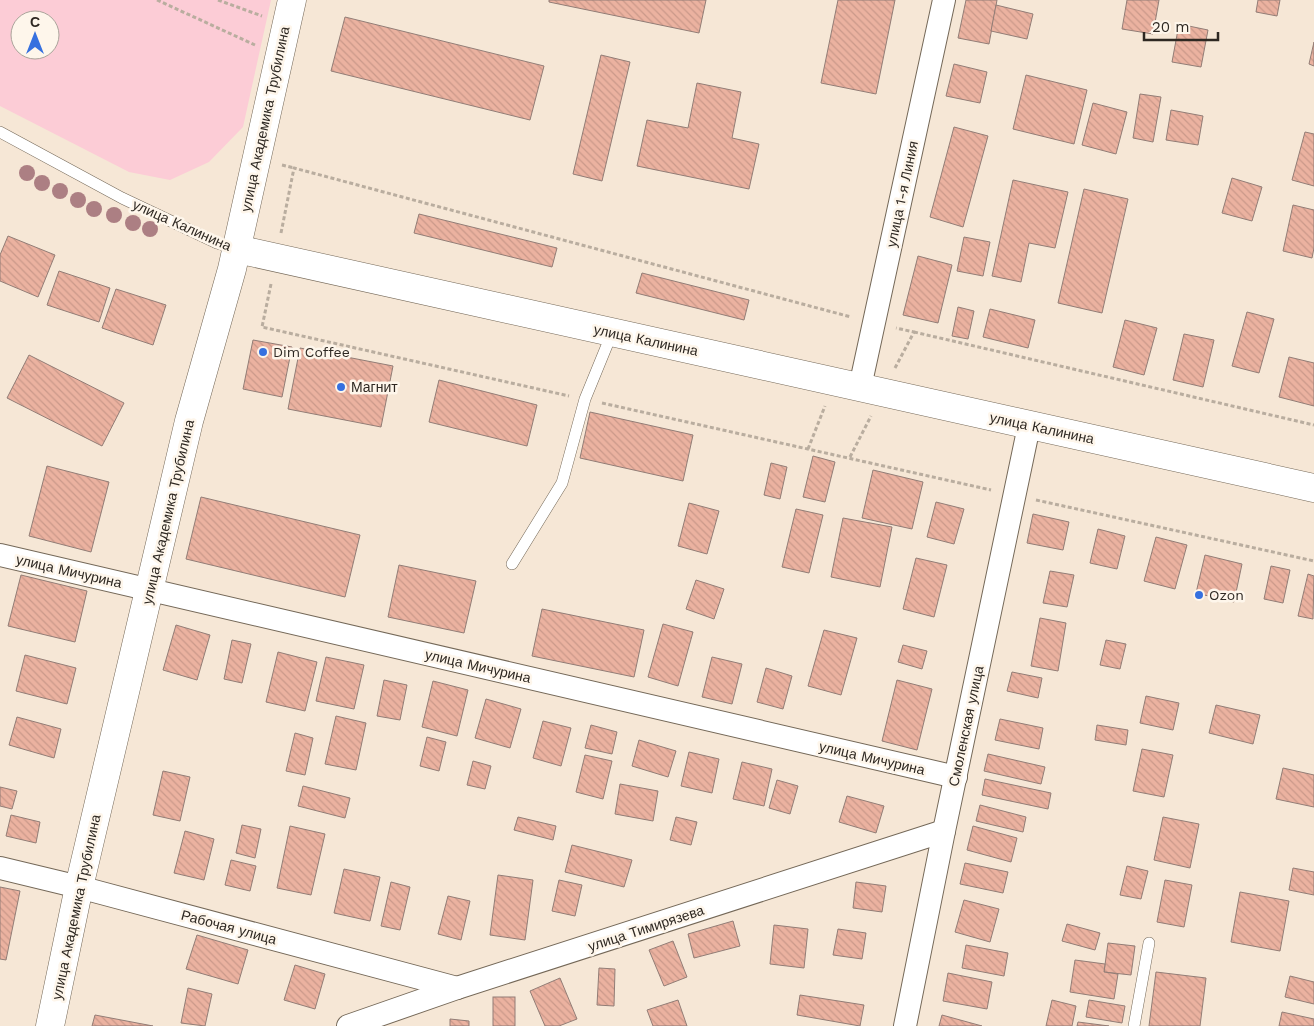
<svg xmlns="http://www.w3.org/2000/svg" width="1314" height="1026" font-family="'Work Sans',sans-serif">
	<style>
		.green { fill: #fcccd6; fill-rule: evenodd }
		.building { fill: url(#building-back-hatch); stroke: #927d76 }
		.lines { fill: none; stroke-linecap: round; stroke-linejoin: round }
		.service-casing { stroke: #746858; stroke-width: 12 }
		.minor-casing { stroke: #746858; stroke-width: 24 }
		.secondary-casing { stroke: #746858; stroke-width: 29 }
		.path { stroke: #b9ad9f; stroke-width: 3; stroke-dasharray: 4 2.5; stroke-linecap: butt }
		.service { stroke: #fff; stroke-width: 11 }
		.minor { stroke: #fff; stroke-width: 22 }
		.secondary { stroke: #fff; stroke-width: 28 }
		.tree { fill: #ac7f83 }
		.poi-dot { fill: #3670df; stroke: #fef6eb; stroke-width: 2 }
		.labels { text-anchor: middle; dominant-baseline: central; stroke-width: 5; stroke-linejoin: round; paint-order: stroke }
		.street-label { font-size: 14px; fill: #2e2822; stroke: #fef6eb }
		.poi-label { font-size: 14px; fill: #2e2822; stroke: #fef6eb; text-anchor: start }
	</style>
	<defs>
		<pattern id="building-back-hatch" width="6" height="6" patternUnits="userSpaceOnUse" patternTransform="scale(1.25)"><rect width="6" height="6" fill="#ebb2a0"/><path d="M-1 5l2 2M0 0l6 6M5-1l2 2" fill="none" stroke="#ca998a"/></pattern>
	</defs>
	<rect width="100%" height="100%" fill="#f6e7d6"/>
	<!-- green -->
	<path class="green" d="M0 0H271L243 127 209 162 170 180 129 172 0 106ZM20 20H50V50H20Z"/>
	<!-- building -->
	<g class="building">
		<polygon points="549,0 706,0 699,33 549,2"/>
		<polygon points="838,0 895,0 876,94 821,83"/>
		<polygon points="966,0 997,0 989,44 958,38"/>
		<polygon points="1127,0 1159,0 1153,34 1122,29"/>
		<polygon points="1258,0 1280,0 1277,16 1256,12"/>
		<polygon points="996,5 1033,14 1027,39 991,31"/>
		<polygon points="345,17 544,66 530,120 331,71"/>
		<polygon points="1179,24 1208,30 1201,67 1172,62"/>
		<polygon points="1314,42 1314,66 1309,64"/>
		<polygon points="601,55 630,62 602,181 573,174"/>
		<polygon points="954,64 987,72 980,103 946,96"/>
		<polygon points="1026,75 1087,90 1074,144 1013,129"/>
		<polygon points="697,83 741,92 732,138 759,144 749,189 637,166 647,120 688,128"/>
		<polygon points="1140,94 1161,97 1153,142 1133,138"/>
		<polygon points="1093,103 1127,112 1116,154 1082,145"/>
		<polygon points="1171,110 1203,116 1198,145 1166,140"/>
		<polygon points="954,127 988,136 963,227 930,217"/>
		<polygon points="1305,132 1314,134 1314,186 1292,180"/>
		<polygon points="1232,178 1262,187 1252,221 1222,213"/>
		<polygon points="1013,180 1068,192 1055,248 1029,243 1021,282 992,276"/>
		<polygon points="1084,189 1128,199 1102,313 1058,303"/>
		<polygon points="1293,205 1314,210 1314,248 1312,258 1283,251"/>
		<polygon points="419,214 557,248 552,267 414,233"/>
		<polygon points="8,236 55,255 38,297 0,281 0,255"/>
		<polygon points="964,237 990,242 983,276 957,271"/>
		<polygon points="918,256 952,265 938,323 903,315"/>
		<polygon points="59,271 110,288 99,322 47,305"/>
		<polygon points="642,273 749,300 744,320 636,293"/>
		<polygon points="116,289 166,305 153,345 102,328"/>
		<polygon points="958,307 974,311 968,339 952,336"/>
		<polygon points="990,309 1035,320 1028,348 983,337"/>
		<polygon points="1247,312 1274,319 1259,373 1232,366"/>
		<polygon points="1125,320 1157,328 1144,375 1113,367"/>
		<polygon points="1184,334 1214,340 1203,387 1173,380"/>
		<polygon points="253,340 292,347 282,397 243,389"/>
		<polygon points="300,348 393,366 381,427 288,409"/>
		<polygon points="29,355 124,403 102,446 7,398"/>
		<polygon points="1289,357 1314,363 1314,406 1279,397"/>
		<polygon points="439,380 537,405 527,446 429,422"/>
		<polygon points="590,412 693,435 683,481 580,458"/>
		<polygon points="813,456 835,462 825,502 803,497"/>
		<polygon points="771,463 787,467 780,499 764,495"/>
		<polygon points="47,466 109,482 91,552 29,536"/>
		<polygon points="873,470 923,482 912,529 862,518"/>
		<polygon points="201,497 360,535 345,597 186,559"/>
		<polygon points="936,502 964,509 954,544 927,537"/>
		<polygon points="689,503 719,511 707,554 678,546"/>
		<polygon points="796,509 823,515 809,573 782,567"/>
		<polygon points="1033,514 1069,522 1063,550 1027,543"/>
		<polygon points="843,518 892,527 880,587 831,577"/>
		<polygon points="1098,529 1125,536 1117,569 1090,563"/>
		<polygon points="1156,537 1187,545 1175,589 1144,581"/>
		<polygon points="1205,555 1242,564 1234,602 1196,593"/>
		<polygon points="916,558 947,565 934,617 903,609"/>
		<polygon points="399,565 476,581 464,633 388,617"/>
		<polygon points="1271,566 1290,570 1283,603 1264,599"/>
		<polygon points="1050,571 1074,575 1067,607 1043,603"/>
		<polygon points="1308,574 1314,576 1313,619 1298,616"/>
		<polygon points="21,575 87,591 75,642 8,626"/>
		<polygon points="696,580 724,589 714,619 686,609"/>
		<polygon points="542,609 644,630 634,677 532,656"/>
		<polygon points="1040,618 1066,623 1058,671 1031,666"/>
		<polygon points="663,624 693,632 678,686 648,677"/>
		<polygon points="176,625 210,635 197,680 163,670"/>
		<polygon points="824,630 857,638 841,695 808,686"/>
		<polygon points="232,640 251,644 242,683 224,679"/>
		<polygon points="1106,640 1126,644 1120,669 1100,665"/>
		<polygon points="903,645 927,651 922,669 898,662"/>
		<polygon points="278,652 317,662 305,711 266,702"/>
		<polygon points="25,655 76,668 67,704 16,691"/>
		<polygon points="326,657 364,665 354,709 316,701"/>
		<polygon points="712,657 742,664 732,704 702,697"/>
		<polygon points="766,668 792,676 783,709 757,702"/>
		<polygon points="1012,672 1042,678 1038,698 1007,691"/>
		<polygon points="384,680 407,685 400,720 377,716"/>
		<polygon points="897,680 932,689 917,750 882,741"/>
		<polygon points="433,681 468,690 457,736 422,727"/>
		<polygon points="1146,696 1179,703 1173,730 1140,723"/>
		<polygon points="486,699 521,709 510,748 475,738"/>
		<polygon points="1216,705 1260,715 1253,744 1209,733"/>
		<polygon points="336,716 366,723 356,770 325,764"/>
		<polygon points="17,717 61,729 54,758 9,745"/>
		<polygon points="1000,719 1043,728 1039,749 995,740"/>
		<polygon points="543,721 571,728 561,766 533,758"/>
		<polygon points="591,725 617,732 612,754 585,748"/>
		<polygon points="1097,725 1128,730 1126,745 1095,740"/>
		<polygon points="295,733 313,738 305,775 286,771"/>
		<polygon points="427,737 446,742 439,771 420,766"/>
		<polygon points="639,740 676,751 668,777 632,766"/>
		<polygon points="1142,749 1173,755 1164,797 1133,791"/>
		<polygon points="689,752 719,759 712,793 681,786"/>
		<polygon points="988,754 1045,767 1041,784 984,771"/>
		<polygon points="585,755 612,761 603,799 576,792"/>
		<polygon points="473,761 491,766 485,789 467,785"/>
		<polygon points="742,762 772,769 764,806 733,799"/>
		<polygon points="1283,768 1314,775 1314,807 1276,799"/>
		<polygon points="163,771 190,777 180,821 153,815"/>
		<polygon points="985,779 1051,793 1048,809 982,795"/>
		<polygon points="777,780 798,786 790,814 769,808"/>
		<polygon points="620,784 658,791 653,821 615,814"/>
		<polygon points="303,786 350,798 345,818 298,806"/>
		<polygon points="0,787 17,791 12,809 0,806"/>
		<polygon points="847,796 884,806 876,833 839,822"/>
		<polygon points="980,805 1026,817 1023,832 976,821"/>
		<polygon points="11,815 40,822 36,843 6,836"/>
		<polygon points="518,817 556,826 553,840 514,830"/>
		<polygon points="676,817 697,822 691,845 670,840"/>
		<polygon points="1163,817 1199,824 1190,868 1154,860"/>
		<polygon points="242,825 261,829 255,858 236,853"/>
		<polygon points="290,826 325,834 311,895 277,888"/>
		<polygon points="973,826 1017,838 1011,862 967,850"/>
		<polygon points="185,831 214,839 204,880 174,873"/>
		<polygon points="572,845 632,860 624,887 565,872"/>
		<polygon points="231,860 256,866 250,891 225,885"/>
		<polygon points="965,863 1008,872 1003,893 960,884"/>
		<polygon points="1127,866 1148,871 1141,899 1120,895"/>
		<polygon points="1293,868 1314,872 1314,895 1289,890"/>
		<polygon points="344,869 380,877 370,921 334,913"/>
		<polygon points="498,875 533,880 525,940 490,935"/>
		<polygon points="559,880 582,885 575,916 552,911"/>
		<polygon points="1165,880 1192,885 1184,927 1157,922"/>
		<polygon points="391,882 410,887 400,930 381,926"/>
		<polygon points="856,882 886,886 882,912 853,908"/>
		<polygon points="0,887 20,891 6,960 0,959"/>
		<polygon points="1240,892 1289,901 1280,951 1231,942"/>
		<polygon points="448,896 470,901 461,940 438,934"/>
		<polygon points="964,900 999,909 990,942 955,932"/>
		<polygon points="733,921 740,946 694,958 688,934"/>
		<polygon points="1067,924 1100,933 1095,950 1062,941"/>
		<polygon points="774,925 808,929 804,968 770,964"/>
		<polygon points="838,929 866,933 862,959 833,955"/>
		<polygon points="197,935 248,950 238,984 186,969"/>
		<polygon points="673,941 687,977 664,986 649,950"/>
		<polygon points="1108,943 1135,946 1131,975 1104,972"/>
		<polygon points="966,945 1008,953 1004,976 962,968"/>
		<polygon points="1075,960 1105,964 1104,972 1118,974 1114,999 1070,992"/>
		<polygon points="295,965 325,974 315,1009 284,1000"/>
		<polygon points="599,968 615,969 614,1006 597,1005"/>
		<polygon points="1156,972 1206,978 1200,1026 1149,1026"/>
		<polygon points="948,973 992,982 987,1009 943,1001"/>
		<polygon points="1290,976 1314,982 1314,1004 1285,997"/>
		<polygon points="560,978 577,1019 559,1026 545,1026 530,991"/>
		<polygon points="188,988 212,994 205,1026 181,1023"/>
		<polygon points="800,995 864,1005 860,1026 797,1015"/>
		<rect x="493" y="997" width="22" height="29"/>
		<polygon points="678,1000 687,1026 653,1026 647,1010"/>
		<polygon points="1052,1000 1076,1006 1072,1026 1046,1026"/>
		<polygon points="1089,1000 1125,1006 1122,1023 1086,1017"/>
		<polygon points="1282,1012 1314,1019 1314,1026 1279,1026"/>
		<polygon points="95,1015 153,1026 92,1026"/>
		<polygon points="942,1015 982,1026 939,1026"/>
		<polygon points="450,1019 469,1021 469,1026 450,1026"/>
		<polygon points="1078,1022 1109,1026 1077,1026"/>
	</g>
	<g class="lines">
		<defs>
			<g id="service">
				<polyline points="0,132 122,198 217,243 237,249"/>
				<polyline points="512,564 562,483 585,399 612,333"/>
				<polyline points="1134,1026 1149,943"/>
			</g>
			<g id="minor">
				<polyline points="860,387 944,0"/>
				<polyline points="0,555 956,777"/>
				<polyline points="0,868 79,887 457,988"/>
				<polyline points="348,1026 457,988 944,831"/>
				<polyline points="905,1026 944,831 1029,426"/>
			</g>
			<g id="secondary">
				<polyline points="237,249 1314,488"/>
				<polyline points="50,1026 79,887 189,421 232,269 292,0"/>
			</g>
		</defs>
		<!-- service casing -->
		<use href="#service" class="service-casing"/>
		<!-- minor casing -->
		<use href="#minor" class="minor-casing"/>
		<!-- secondary casing -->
		<use href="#secondary" class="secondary-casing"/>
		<!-- path -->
		<g class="path">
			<polyline points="157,0 255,45"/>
			<polyline points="218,0 262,16"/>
			<polyline points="282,165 294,168"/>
			<polyline points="281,233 294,168 851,317"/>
			<polyline points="271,284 262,327 569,396"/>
			<polyline points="914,332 1314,425"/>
			<polyline points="895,368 914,332 896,328"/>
			<polyline points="602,403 991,490"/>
			<polyline points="808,449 825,406"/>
			<polyline points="850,457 871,416"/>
			<polyline points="1036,500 1314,561"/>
		</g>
		<!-- service -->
		<use href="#service" class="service"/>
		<!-- minor -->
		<use href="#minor" class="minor"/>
		<!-- secondary -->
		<use href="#secondary" class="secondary"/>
	</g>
	<!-- trees -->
	<g class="tree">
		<circle cx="27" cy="173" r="8"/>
		<circle cx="42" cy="183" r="8"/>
		<circle cx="60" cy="191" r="8"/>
		<circle cx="78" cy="200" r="8"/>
		<circle cx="94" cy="209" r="8"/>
		<circle cx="114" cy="215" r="8"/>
		<circle cx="133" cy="223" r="8"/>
		<circle cx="150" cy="229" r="8"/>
	</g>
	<!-- markers -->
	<g class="poi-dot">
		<circle cx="263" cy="352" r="5"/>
		<circle cx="341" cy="387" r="5"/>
		<circle cx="1199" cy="595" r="5"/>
	</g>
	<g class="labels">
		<!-- street labels -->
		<g class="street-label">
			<text transform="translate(265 119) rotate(-78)">улица Академика Трубилина</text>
			<text transform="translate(902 194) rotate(-78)">улица 1-я Линия</text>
			<text transform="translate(182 225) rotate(24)">улица Калинина</text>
			<text transform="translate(646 340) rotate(12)">улица Калинина</text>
			<text transform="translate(1042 428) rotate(12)">улица Калинина</text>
			<text transform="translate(168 512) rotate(-77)">улица Академика Трубилина</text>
			<text transform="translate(69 571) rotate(13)">улица Мичурина</text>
			<text transform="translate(478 666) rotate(13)">улица Мичурина</text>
			<text transform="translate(966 726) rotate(-78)">Смоленская улица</text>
			<text transform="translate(872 758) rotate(13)">улица Мичурина</text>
			<text transform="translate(76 907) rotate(-78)">улица Академика Трубилина</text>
			<text transform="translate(229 927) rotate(15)">Рабочая улица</text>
			<text transform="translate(646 928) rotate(-18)">улица Тимирязева</text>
		</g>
		<!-- poi labels -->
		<g class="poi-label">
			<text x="273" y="352">Dim Coffee</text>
			<text x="351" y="387">Магнит</text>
			<text x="1209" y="595">Ozon</text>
		</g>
	</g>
	<!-- north arrow -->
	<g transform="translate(35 35)"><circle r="24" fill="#fef6eb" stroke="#aba49b"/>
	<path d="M0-4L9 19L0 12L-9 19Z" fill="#3670df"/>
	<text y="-8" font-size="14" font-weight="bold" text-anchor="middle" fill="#2e2822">С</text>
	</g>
	<!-- scale -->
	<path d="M1144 32v8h74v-8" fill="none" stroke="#2e2822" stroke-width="2.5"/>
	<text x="1152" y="32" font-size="15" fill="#2e2822" stroke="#fef6eb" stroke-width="4" paint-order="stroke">20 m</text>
</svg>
